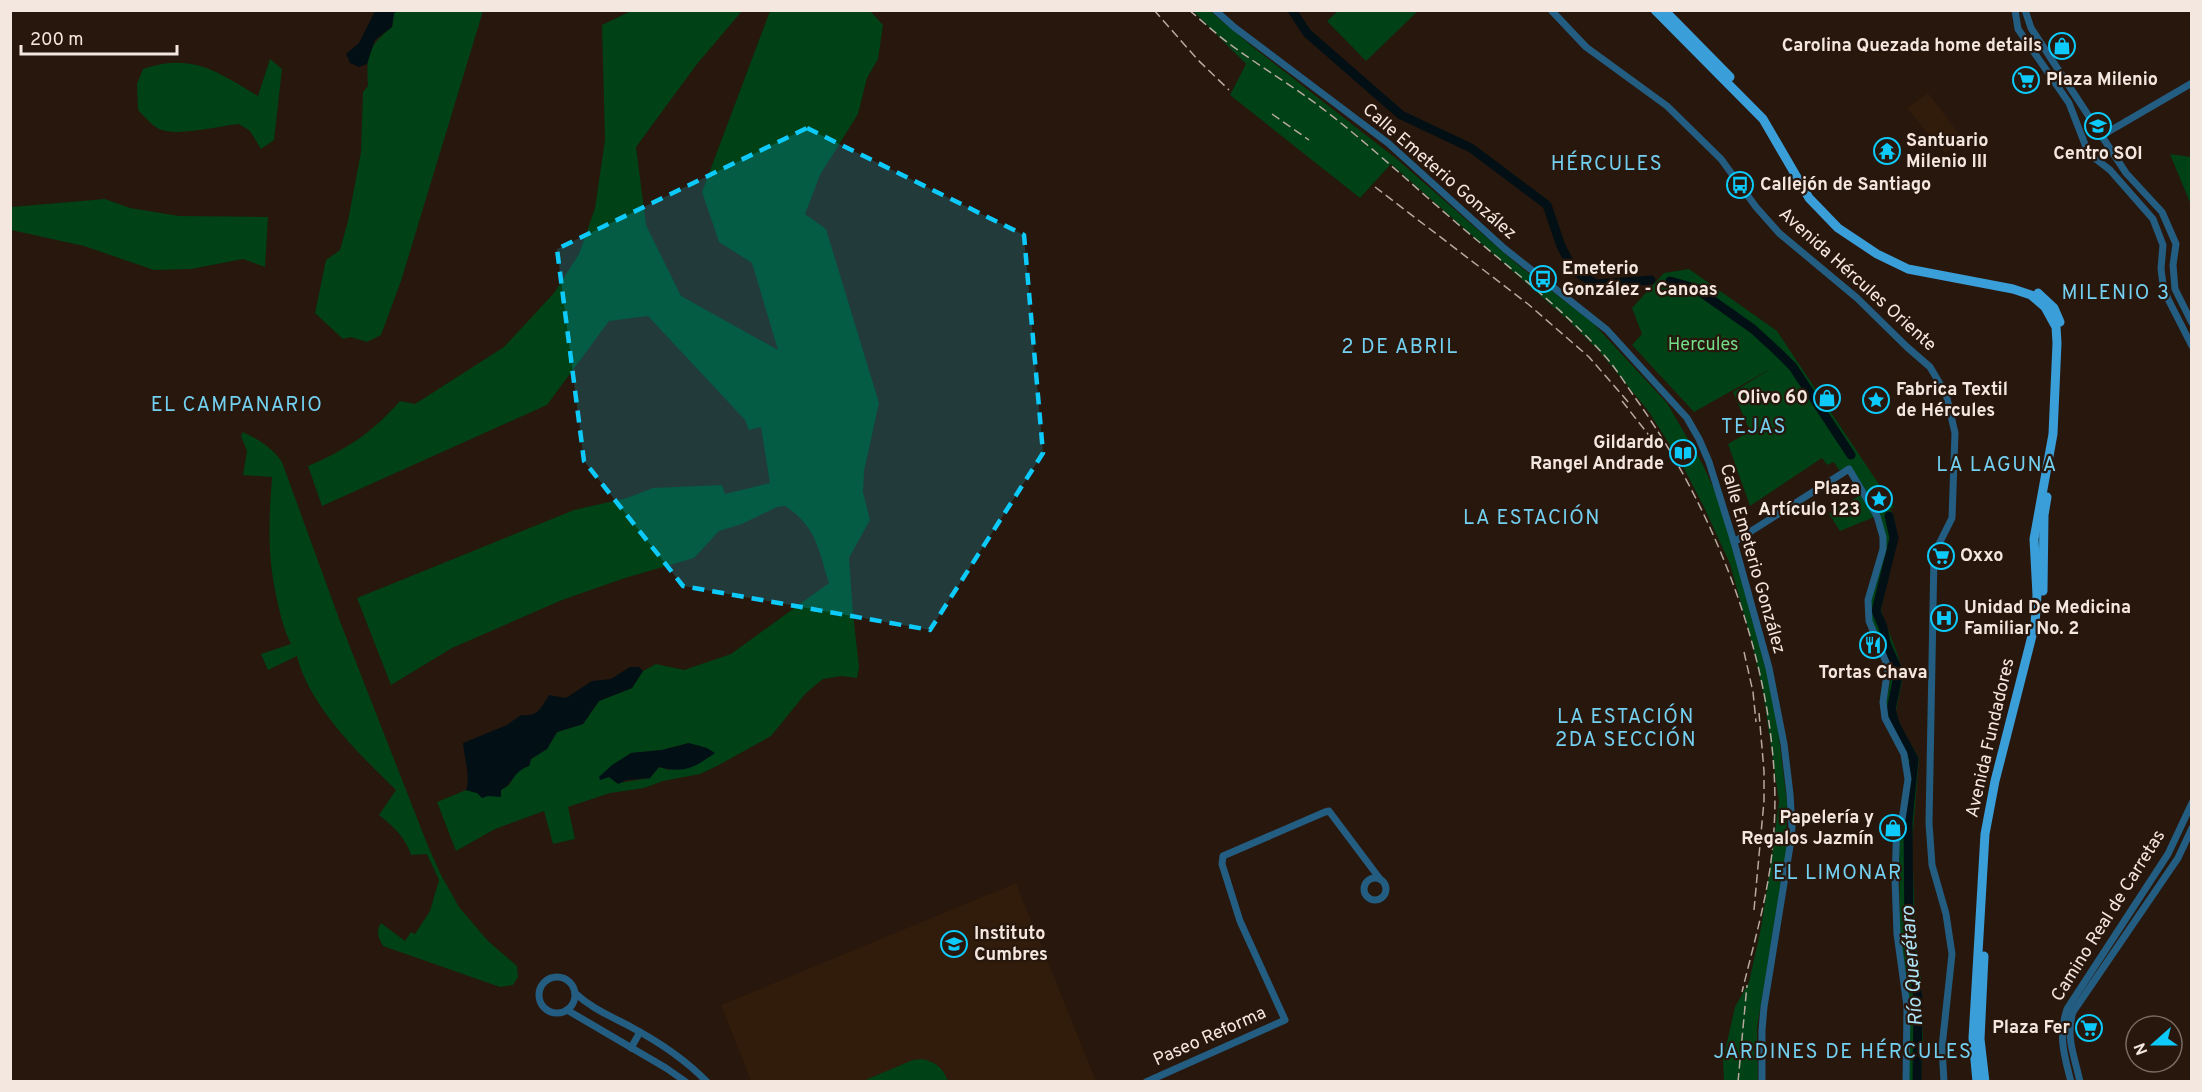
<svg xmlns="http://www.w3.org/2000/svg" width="2202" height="1092" font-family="Overpass,sans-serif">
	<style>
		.built { fill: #311b0b }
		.green { fill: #004116; fill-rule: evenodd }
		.water { fill: #021015 }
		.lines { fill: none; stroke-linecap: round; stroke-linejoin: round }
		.river { stroke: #021015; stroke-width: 9 }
		.minor { stroke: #235d81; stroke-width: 7 }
		.major { stroke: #3a9ed9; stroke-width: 9 }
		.rail { stroke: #b7a9a0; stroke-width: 1.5; stroke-dasharray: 9 4.5; stroke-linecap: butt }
		.marked { fill: #0dcafa; fill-opacity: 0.2; stroke: #0dcafa; stroke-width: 4.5; stroke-dasharray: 12 8; stroke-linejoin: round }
		.labels { text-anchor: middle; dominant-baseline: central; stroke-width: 4.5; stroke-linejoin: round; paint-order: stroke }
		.poi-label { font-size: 18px; font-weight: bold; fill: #f4e7e0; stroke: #28170c; text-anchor: start }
		.street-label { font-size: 18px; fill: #f4e7e0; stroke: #28170c }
		.park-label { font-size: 18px; fill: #73de89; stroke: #28170c }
		.neighbourhood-label { font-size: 20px; letter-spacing: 1.5px; fill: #73d0f1; stroke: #28170c }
		.water-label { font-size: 20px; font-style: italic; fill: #aee4f9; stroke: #28170c }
	</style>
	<rect width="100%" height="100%" fill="#28170c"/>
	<!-- built -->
	<g class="built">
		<polygon points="1928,93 1962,138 1946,153 1938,146 1907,108"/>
		<polygon points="1016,883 1096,1081 751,1081 721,1005"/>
	</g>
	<!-- green -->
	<g class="green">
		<path d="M398 11H483L401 281 381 335 367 342 351 337 343 339 315 313 326 260 340 250 348 221 361 152 363 92 368 86C366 56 368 46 392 27L394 13Z"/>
		<path d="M631 11H742L697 64 636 147 646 225 681 296 778 350 752 263 719 242 702 192 770 11H870L883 25 878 59 867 78 858 114 820 175 805 214 826 229 879 403 864 471 863 492 870 520 849 558 853 614 859 667 857 678 841 676 823 679 806 693 771 736 717 766 700 774 663 781 644 788 610 793 568 807 575 839 553 844 544 811 495 829 456 851 437 802 466 790 477 793 501 790 509 785 518 770 529 766 531 759 547 749 557 732 583 724 599 701 632 688 643 671 656 664 684 670 731 654 829 583C818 549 817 527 785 506L777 507 742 524 719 531 694 558 625 578 562 600 452 648 391 685 357 598 574 510 627 498 653 488 722 485 725 494 770 483 761 427 749 430 745 420 648 316 609 321 547 405 322 506 308 466C346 450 373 432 400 401L415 404 504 347 554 293 579 254 595 208 605 140 602 25ZM689 743 670 770 659 767 650 778 618 783 609 777 623 759 631 753 662 750Z"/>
		<polygon points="1193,11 1210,11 1253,47 1398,160 1517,264 1593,323 1667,403 1703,465 1718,498 1757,631 1775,705 1787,802 1786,851 1757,1028 1758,1081 1724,1081 1723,1060 1735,1007 1749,982 1761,928 1771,863 1779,801 1763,692 1752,643 1730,564 1704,507 1680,461 1649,412 1600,352 1567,319 1391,164 1360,198 1230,95 1246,64"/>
		<polygon points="1338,11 1338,10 1418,11 1366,61 1327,21"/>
		<path d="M270 59 282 69 274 140 261 149 250 131 239 124C218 126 178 137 159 129 151 125 144 116 138 110L137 84 143 69C192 52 218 72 258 96Z"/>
		<polygon points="2170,154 2191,157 2191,205"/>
		<polygon points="105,199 130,208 179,216 268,217 265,267 243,259 191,269 154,270 84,246 11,230 11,207"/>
		<polygon points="1689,269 1777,331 1894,507 1890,509 1894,516 1897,538 1881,610 1898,656 1903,677 1896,711 1901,727 1919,758 1912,845 1916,943 1921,979 1923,1045 1921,1081 1909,1081 1900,941 1899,823 1909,770 1885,709 1891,677 1870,616 1871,597 1884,541 1877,516 1840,531 1829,514 1862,494 1845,469 1839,470 1834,462 1827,465 1822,458 1750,506 1728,444 1750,431 1733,392 1774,367 1694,412 1632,345 1642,334 1632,308 1664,273"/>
		<path d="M243 432C259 440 272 447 282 462L341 624 428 846 441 875 459 907 488 941 517 966 518 977 513 985 500 987 383 946C378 937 376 932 381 923L405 941 411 932 415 934 430 911 439 880 427 854 411 855C405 837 394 827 379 815L396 790C360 755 309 706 297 656L268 670 261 654 291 644C283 628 280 613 276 595 267 552 269 520 272 477L243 475 247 451 241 436Z"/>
		<path d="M922 1059C936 1062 943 1068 948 1081H863L913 1060Z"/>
	</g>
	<!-- water -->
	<g class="water">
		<polygon points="375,11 398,11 394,13 392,27 375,40 367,64 359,67 350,63 346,54 359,43"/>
		<path d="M630 667H639L643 671 632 688 599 701 583 724 557 732 547 749 531 759 529 766C511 773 516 781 501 790V797L488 796 482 798 477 793 466 790C471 778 464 757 463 743L507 725 521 715C538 717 541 708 549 695L566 698 592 681 611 679Z"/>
		<path d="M689 743 707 748 715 753C695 767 685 774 659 767L650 778 627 780 618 784 609 777 600 780 599 777 612 765 631 753 662 750Z"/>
	</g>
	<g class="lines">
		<!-- river -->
		<g class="river">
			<polyline points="1292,10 1307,33 1401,115 1471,148 1547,205 1561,246 1574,271 1596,284 1651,280"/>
			<polyline points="1670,281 1695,288 1753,329 1777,351 1793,367 1851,455"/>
			<polyline points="1889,516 1894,538 1876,611 1883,627 1886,643 1897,668 1898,676 1891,710 1896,726 1914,759 1908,822 1909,936 1918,999 1917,1082"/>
		</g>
		<!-- minor -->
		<g class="minor">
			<polyline points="1215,10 1234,27 1388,143 1505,249 1607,330 1687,418 1699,439 1709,462 1734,542 1769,668 1784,744 1790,794 1792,827 1791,840 1764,1007 1762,1030 1762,1082"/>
			<polyline points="1551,10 1586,47 1667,106 1721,159 1756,207 1779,233 1857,298 1907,347 1930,367 1946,394 1955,433 1952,518 1934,554 1929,823 1932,865 1946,914 1952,954 1942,1047 1944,1082"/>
			<polyline points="2015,10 2018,29 2069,103 2086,147 2092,156 2110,170 2153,219 2163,245 2161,269 2163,284 2168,299 2192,346"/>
			<polyline points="2025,10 2031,28 2126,173 2162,212 2176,244 2173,265 2175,289 2192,323"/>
			<polyline points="2101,136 2192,83"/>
			<polyline points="1734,542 1849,469 1877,516 1883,537 1883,549 1868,600 1869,621 1888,667 1883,702 1885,718 1904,754 1908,779 1902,820"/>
			<polyline points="1897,820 1895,879 1897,934 1907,1006 1906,1082"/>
			<circle cx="1375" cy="889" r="11"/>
			<circle cx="557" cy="995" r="18"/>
			<path d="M575 993C592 1009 611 1016 631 1027 659 1042 685 1059 707 1082"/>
			<polyline points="567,1010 666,1068 686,1082"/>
			<polyline points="631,1048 640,1032"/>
			<polyline points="1146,1082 1285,1020 1240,921 1222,864 1223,856 1325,812 1329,811 1380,879"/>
			<path d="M2071 1082C2064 1054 2058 1037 2067 1009L2168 854 2192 803"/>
			<path d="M2080 1082C2075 1057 2065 1037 2073 1012L2178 858 2192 828"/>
		</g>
		<!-- major -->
		<g class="major">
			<polyline points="1655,10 1763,119 1809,198 1838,228 1877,254 1908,269 2013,289 2031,295 2045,307 2056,327 2057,343 2053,434 2034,539 2037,595 2035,624 1995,781 1985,834 1973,1038 1977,1082"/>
			<polyline points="1664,10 1730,77"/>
			<polyline points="2038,293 2054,308 2060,322"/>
			<polyline points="2043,591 2044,515 2047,497"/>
			<polyline points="1984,956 1980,1039 1985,1082"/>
		</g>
		<!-- rail -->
		<g class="rail">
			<polyline points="1154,10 1198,60 1229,90"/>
			<path d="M1189 10C1202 21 1214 32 1227 42 1260 67 1295 87 1327 112 1377 151 1423 195 1472 236 1517 274 1565 311 1604 355 1616 368 1626 385 1636 399 1722 519 1787 693 1773 842 1769 893 1754 942 1742 992"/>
			<polyline points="1272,114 1309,140"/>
			<polyline points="1375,187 1528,304 1589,357 1630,404"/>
			<polyline points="1622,401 1659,448"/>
			<polyline points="1744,652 1753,692 1756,722"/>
			<polyline points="1754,910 1764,801 1764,771 1759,713"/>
			<polyline points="1738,1082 1747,985"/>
		</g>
	</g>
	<!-- marked area -->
	<path class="marked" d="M807 128 1024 235 1043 453 930 630 683 586 584 461 557 249Z"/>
	<!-- icons -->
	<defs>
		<symbol id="shop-ring" viewBox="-11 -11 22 22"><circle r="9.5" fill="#28170c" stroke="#0dcafa" stroke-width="1.5"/><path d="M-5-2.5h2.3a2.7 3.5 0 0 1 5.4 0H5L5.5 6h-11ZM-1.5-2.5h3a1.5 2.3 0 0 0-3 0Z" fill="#0dcafa"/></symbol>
		<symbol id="supermarket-ring" viewBox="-11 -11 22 22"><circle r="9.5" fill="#28170c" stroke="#0dcafa" stroke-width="1.5"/><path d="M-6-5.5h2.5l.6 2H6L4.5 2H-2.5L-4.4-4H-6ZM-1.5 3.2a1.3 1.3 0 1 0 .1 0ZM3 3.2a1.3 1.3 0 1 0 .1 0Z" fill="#0dcafa"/></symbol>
		<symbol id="school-ring" viewBox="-11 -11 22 22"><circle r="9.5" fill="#28170c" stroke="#0dcafa" stroke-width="1.5"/><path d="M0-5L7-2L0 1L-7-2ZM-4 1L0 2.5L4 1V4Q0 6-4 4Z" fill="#0dcafa"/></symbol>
		<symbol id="temple-ring" viewBox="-11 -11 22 22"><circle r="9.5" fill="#28170c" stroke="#0dcafa" stroke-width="1.5"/><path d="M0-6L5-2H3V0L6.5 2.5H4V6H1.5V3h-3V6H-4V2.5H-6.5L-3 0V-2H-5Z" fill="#0dcafa"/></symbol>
		<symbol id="bus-ring" viewBox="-11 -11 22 22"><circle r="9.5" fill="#28170c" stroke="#0dcafa" stroke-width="1.5"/><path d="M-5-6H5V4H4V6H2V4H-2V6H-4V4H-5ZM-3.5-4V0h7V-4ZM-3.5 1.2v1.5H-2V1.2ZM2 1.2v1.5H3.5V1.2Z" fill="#0dcafa"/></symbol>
		<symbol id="sight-ring" viewBox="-11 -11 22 22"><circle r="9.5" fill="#28170c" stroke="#0dcafa" stroke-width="1.5"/><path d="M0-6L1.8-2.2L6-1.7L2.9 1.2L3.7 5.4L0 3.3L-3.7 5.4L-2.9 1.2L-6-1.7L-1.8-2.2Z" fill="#0dcafa"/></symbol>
		<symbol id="library-ring" viewBox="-11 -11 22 22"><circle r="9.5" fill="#28170c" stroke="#0dcafa" stroke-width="1.5"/><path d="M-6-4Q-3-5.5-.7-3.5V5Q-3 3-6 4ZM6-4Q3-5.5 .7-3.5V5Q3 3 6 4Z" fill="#0dcafa"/></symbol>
		<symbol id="hospital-ring" viewBox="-11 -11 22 22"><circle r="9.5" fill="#28170c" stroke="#0dcafa" stroke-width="1.5"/><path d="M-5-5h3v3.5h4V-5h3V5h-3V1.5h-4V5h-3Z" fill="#0dcafa"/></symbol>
		<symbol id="restaurant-ring" viewBox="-11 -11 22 22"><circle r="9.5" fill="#28170c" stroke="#0dcafa" stroke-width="1.5"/><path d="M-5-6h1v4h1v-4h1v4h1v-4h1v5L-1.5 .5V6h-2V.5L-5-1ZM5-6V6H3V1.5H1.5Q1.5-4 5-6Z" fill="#0dcafa"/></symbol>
	</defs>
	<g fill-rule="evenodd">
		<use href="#shop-ring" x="2047" y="31" width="30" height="30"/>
		<use href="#supermarket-ring" x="2011" y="65" width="30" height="30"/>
		<use href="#school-ring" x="2083" y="111" width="30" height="30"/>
		<use href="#temple-ring" x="1872" y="136" width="30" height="30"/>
		<use href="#bus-ring" x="1725" y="170" width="30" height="30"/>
		<use href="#bus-ring" x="1528" y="264" width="30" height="30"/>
		<use href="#shop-ring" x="1812" y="383" width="30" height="30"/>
		<use href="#sight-ring" x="1861" y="385" width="30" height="30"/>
		<use href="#library-ring" x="1668" y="438" width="30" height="30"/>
		<use href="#sight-ring" x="1864" y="484" width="30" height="30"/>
		<use href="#supermarket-ring" x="1926" y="541" width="30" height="30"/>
		<use href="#hospital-ring" x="1929" y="603" width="30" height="30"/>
		<use href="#restaurant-ring" x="1858" y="630" width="30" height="30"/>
		<use href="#shop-ring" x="1878" y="813" width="30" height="30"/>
		<use href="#school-ring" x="939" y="929" width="30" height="30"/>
		<use href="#supermarket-ring" x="2074" y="1013" width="30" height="30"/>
	</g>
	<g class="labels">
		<!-- poi labels -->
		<g class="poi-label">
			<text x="2042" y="46" text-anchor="end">Carolina Quezada home details</text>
			<text x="2046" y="80">Plaza Milenio</text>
			<text x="1906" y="141">Santuario<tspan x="1906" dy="21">Milenio III</tspan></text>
			<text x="2098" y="154" text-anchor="middle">Centro SOI</text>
			<text x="1760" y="185">Callejón de Santiago</text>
			<text x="1562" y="269">Emeterio<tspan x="1562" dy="21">González - Canoas</tspan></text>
			<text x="1896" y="390">Fabrica Textil<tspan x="1896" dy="21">de Hércules</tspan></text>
			<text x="1808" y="398" text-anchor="end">Olivo 60</text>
			<text x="1664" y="443" text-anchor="end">Gildardo<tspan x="1664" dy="21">Rangel Andrade</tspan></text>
			<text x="1860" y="489" text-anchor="end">Plaza<tspan x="1860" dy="21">Artículo 123</tspan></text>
			<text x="1960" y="556">Oxxo</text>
			<text x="1964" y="608">Unidad De Medicina<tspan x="1964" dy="21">Familiar No. 2</tspan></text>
			<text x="1873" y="673" text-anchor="middle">Tortas Chava</text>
			<text x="1874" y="818" text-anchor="end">Papelería y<tspan x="1874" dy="21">Regalos Jazmín</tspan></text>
			<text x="974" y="934">Instituto<tspan x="974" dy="21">Cumbres</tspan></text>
			<text x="2070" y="1028" text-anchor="end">Plaza Fer</text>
		</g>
		<!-- street labels -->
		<g class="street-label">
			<text transform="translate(1439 172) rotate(41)">Calle Emeterio González</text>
			<text transform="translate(1857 280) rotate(42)">Avenida Hércules Oriente</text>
			<text transform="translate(1752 559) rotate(74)">Calle Emeterio González</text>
			<text transform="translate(1991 738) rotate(-77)">Avenida Fundadores</text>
			<text transform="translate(2109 916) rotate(-58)">Camino Real de Carretas</text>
			<text transform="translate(1210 1037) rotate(-24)">Paseo Reforma</text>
		</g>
		<!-- park labels -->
		<g class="park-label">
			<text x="1703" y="345">Hercules</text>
		</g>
		<!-- neighbourhood labels -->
		<g class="neighbourhood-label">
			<text x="1607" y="165">HÉRCULES</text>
			<text x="2116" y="294">MILENIO 3</text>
			<text x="1400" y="348">2 DE ABRIL</text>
			<text x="237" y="406">EL CAMPANARIO</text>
			<text x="1754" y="428">TEJAS</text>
			<text x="1997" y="466">LA LAGUNA</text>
			<text x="1532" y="519">LA ESTACIÓN</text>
			<text x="1626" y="718">LA ESTACIÓN<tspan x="1626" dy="23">2DA SECCIÓN</tspan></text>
			<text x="1838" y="874">EL LIMONAR</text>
			<text x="1843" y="1053">JARDINES DE HÉRCULES</text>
		</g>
		<!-- water labels -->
		<g class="water-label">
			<text transform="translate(1913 966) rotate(-94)">Río Querétaro</text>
		</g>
	</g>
	<!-- border -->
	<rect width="2202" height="1092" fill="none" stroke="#f4e7e0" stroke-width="24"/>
	<!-- north arrow -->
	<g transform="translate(2154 1044) rotate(249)"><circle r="28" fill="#28170c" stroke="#7a6a61" stroke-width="1.5"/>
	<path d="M0-4.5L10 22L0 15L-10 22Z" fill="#0dcafa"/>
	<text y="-9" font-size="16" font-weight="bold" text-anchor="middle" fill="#f4e7e0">N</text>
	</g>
	<!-- scale -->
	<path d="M21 45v9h156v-9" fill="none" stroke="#f4e7e0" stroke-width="3"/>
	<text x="30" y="45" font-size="18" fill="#f4e7e0" stroke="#28170c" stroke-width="4.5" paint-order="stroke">200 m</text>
</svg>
